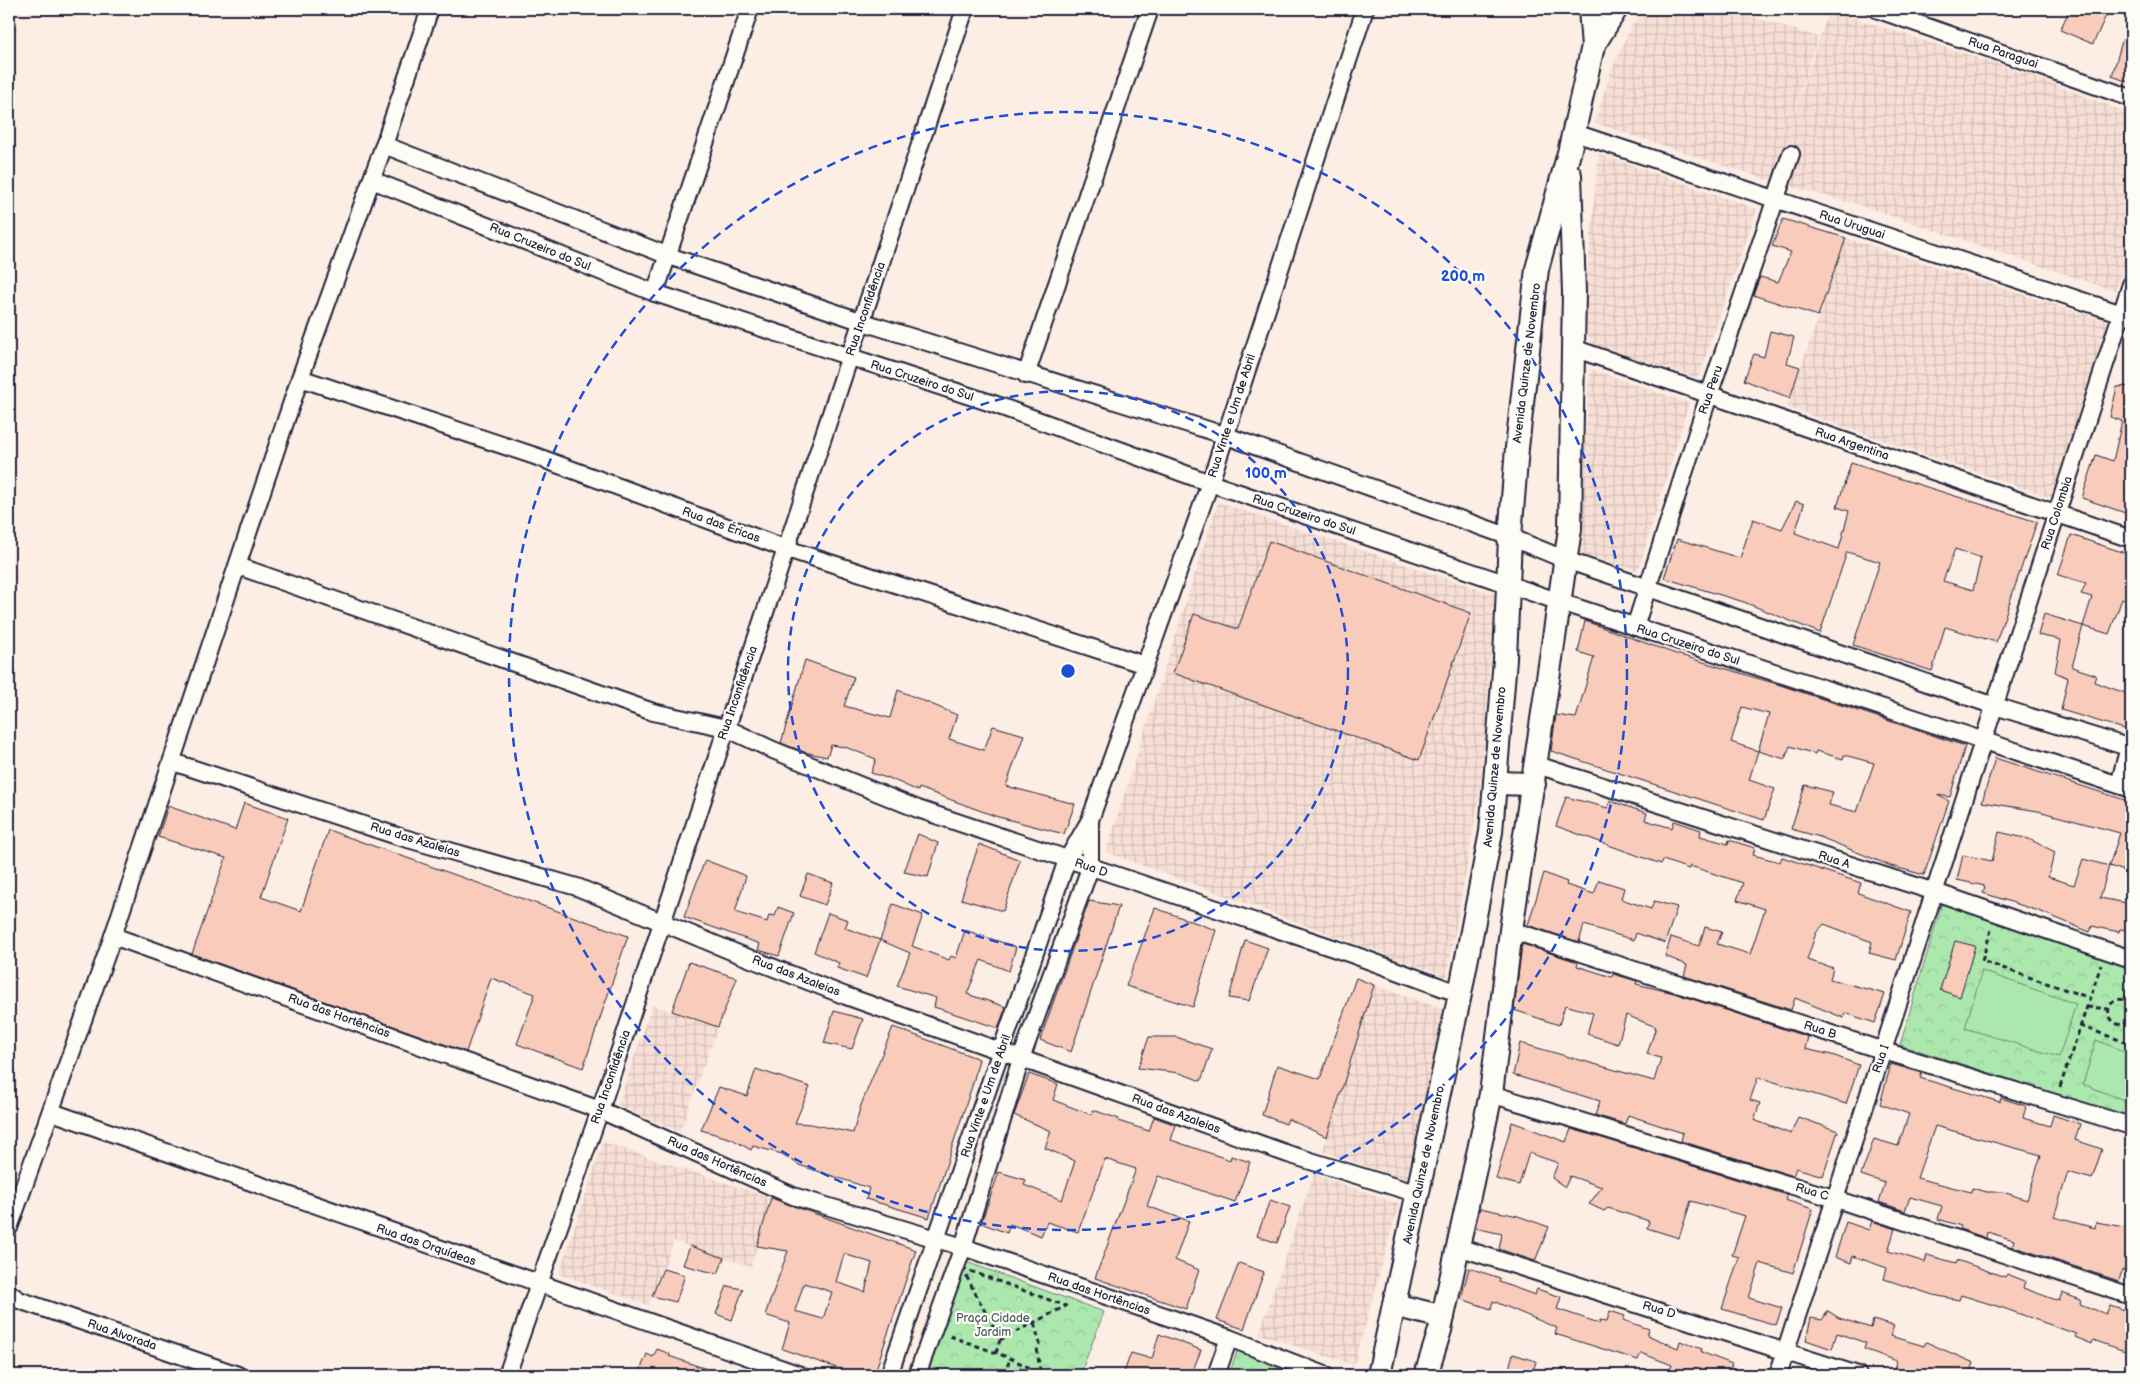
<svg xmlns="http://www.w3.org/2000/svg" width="2140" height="1384" font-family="'Balsamiq Sans',sans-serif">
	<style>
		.industrial { fill: url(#industrial-grid) }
		.grass { fill: url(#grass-tufts); stroke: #678574 }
		.park { fill: url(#park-crowns); stroke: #678574 }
		.garden { fill: #ace8ae; stroke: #678574 }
		.building { fill: #f8cbbb; stroke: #22223b; fill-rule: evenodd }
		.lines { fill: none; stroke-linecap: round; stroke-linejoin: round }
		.minor-casing { stroke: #22223b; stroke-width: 20 }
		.secondary-casing { stroke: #22223b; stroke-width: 26 }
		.path { stroke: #22223b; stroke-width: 3; stroke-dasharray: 5 4; stroke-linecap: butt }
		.minor { stroke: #fdfcf7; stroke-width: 16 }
		.secondary { stroke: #fdfcf7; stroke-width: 22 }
		.ring { fill: none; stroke: #1d4ed8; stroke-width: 2.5; stroke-dasharray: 9 6 }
		.labels { text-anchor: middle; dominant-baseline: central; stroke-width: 4.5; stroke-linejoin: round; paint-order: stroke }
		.street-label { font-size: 12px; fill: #22223b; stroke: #fdfcf7 }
		.park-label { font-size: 12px; fill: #4b5d5e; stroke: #fdfcf7 }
		.centre { fill: #1d4ed8; stroke: #fdfcf7; stroke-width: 2.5 }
		.ring-label { font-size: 15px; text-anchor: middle; font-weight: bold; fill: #1d4ed8; stroke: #fdfcf7; stroke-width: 4.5; stroke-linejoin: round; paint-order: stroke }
	</style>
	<defs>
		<pattern id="industrial-grid" width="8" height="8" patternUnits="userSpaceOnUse" patternTransform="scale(1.25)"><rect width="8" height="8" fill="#f7dfd5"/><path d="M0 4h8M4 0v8" fill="none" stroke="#d3bfb8"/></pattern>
		<pattern id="grass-tufts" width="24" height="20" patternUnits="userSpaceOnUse" patternTransform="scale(1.25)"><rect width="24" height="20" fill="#ace8ae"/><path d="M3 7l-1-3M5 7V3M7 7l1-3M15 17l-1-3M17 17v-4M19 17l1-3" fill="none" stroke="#94c797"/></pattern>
		<pattern id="park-crowns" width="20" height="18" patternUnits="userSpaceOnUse" patternTransform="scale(1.25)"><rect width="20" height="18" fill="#ace8ae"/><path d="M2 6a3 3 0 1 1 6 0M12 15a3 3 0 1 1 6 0" fill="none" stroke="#94c797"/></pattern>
	</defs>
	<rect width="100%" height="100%" fill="#fcede5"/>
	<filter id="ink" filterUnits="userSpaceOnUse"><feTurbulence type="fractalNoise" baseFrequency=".02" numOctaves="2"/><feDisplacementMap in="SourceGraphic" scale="10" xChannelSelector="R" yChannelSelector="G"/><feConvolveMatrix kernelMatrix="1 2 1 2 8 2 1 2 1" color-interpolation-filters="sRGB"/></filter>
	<g filter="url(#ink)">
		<!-- industrial -->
		<g class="industrial">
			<polygon points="1650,9 1727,9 1818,37 1789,128 1829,10 2028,74 2131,114 2131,249 2115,291 1856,204 1771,181 1595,123 1610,74 1632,25"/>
			<polygon points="1599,154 1757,209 1698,378 1591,344 1584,322 1590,244"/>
			<polygon points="1846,238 2109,322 2052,498 1787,407"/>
			<polygon points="1590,369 1689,403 1638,571 1578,553"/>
			<polygon points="1218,502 1496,595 1481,787 1447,977 1106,852"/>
			<polygon points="1374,985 1456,1014 1415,1183 1323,1151"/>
			<polygon points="652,1005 718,1027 680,1132 618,1105"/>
			<polygon points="603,1142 771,1198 751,1267 674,1241 649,1305 559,1274"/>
			<polygon points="1314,1174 1399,1204 1354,1365 1259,1334"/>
		</g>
		<!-- grass -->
		<polygon class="grass" points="1237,1351 1299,1375 1229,1375"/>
		<!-- park -->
		<g class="park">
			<polygon points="1942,903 2131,968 2131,1117 1900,1045"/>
			<polygon points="961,1260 1104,1312 1080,1375 924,1375"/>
		</g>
		<!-- garden -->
		<g class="garden">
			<polygon points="1982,971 2076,1004 2059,1057 1965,1028"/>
			<polygon points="2096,1040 2131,1054 2131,1103 2083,1084"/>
		</g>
		<!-- building -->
		<g class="building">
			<polygon points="2070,9 2109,9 2093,44 2060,30"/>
			<polygon points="2127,24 2131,25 2131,83 2112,76"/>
			<polygon points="1783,219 1846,238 1818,316 1753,295 1760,277 1778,282 1791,252 1772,246"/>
			<polygon points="1770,331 1794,337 1787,363 1800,367 1790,398 1744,380 1754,354 1764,357"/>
			<polygon points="2131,386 2131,515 2082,498 2096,455 2113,461 2122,421 2110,417 2117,387"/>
			<path d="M1851 463 2037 522 1996 642 1945 627 1932 671 1853 645 1880 562 1847 552 1820 633 1744 602 1664 578 1677 539 1740 558 1753 519 1782 529 1796 501 1804 504 1795 533 1839 549 1849 511 1837 507ZM1955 549 1981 558 1973 590 1943 581Z"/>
			<polygon points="2071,535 2131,555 2131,602 2122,599 2109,634 2083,626 2072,667 2096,675 2094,682 2131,695 2131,731 2061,710 2068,678 2055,672 2061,640 2038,635 2044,614 2083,626 2092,597 2081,594 2086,583 2058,575"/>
			<polygon points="1269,541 1471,613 1419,760 1173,673 1194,614 1238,629"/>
			<path d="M1585 621 1673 653 1777 684 1965 746 1950 797 1937 795 1949 801 1924 875 1891 866 1820 837 1791 829 1805 785 1833 792 1829 805 1857 812 1874 763 1844 755 1843 759 1816 751 1815 754 1790 746 1785 759 1758 751 1749 780 1775 789 1764 820 1551 751 1556 715 1576 718 1594 657 1578 652ZM1742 707 1769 714 1758 751 1731 742Z"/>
			<polygon points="805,660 854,677 844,706 890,718 898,690 957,715 949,739 984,750 993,726 1024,735 1006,786 1075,804 1064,834 995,816 919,788 918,791 887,777 887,778 871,773 876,759 845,747 831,745 827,757 804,752 781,743"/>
			<polygon points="1995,758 2131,802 2131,873 2109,866 2120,833 2038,811 1982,802"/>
			<polygon points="1566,797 1608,808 1610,801 1647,813 1645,820 1672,828 1674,821 1701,830 1700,836 1728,844 1729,840 1755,848 1753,855 1780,862 1782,857 1861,883 1858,893 1911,912 1896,960 1869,953 1872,942 1824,924 1816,933 1807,960 1833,968 1830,979 1885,994 1875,1023 1845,1013 1844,1018 1795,998 1791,1010 1684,976 1687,965 1665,956 1671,937 1699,946 1705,927 1722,932 1717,944 1750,954 1765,909 1737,900 1743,883 1690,866 1689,869 1663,860 1661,864 1556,826"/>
			<polygon points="244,803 288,818 261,897 301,911 328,830 628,936 583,1068 517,1044 535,994 491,978 466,1052 192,954 226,858 158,837 168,806 235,830"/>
			<polygon points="1999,832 2029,839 2055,852 2048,877 2074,885 2083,859 2109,866 2100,898 2127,903 2126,906 2131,907 2131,930 2120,929 2119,932 2092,926 2090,932 2039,911 1983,893 1985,886 1957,880 1963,855 1992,861"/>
			<polygon points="918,834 938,843 928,877 904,872"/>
			<polygon points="979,844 1020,860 1003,911 961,899"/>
			<polygon points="705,860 746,876 735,912 767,922 769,915 775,916 778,907 794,913 779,956 758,950 760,944 684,917"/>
			<polygon points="1544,873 1567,882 1566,885 1594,894 1599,880 1624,888 1621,899 1651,909 1654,901 1677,907 1665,943 1636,933 1634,940 1584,925 1579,942 1528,925"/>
			<polygon points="808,874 833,883 825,905 800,896"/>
			<polygon points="1089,901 1119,906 1071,1052 1040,1040"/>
			<polygon points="893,904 923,915 912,946 949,960 951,956 956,958 965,930 1016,947 1009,971 981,960 967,994 1006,1007 998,1028 934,1007 936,998 897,986 910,953 880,940"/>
			<polygon points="1155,908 1216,930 1193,1007 1126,986"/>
			<polygon points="828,913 848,920 845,928 880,940 866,978 837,968 839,963 814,952"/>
			<polygon points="1245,940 1268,948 1249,1001 1229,998"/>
			<polygon points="1955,941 1975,946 1960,997 1940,990"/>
			<polygon points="1522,944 1578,962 1577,966 1612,977 1613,974 1637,981 1636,984 1674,993 1808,1037 1805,1049 1832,1055 1859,1065 1846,1104 1758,1077 1750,1100 1760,1103 1754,1120 1791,1134 1798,1117 1838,1131 1823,1176 1796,1168 1793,1176 1681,1141 1683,1133 1628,1115 1625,1124 1595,1115 1600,1101 1513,1075 1520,1043 1654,1081 1661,1058 1647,1054 1656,1027 1626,1015 1618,1044 1587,1034 1593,1013 1565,1005 1559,1025 1514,1010"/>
			<polygon points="689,962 737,978 718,1027 672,1011"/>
			<polygon points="1356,978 1374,985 1327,1137 1288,1119 1286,1124 1262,1115 1277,1065 1320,1079"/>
			<polygon points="834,1011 863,1019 852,1049 824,1043"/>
			<polygon points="893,1027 979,1059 973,1083 929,1218 866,1199 869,1188 799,1165 782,1154 753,1146 751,1150 732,1139 701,1130 719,1087 747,1096 756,1069 810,1087 795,1123 811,1124 853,1133 861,1105"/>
			<polygon points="1149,1037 1176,1037 1212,1049 1201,1081 1180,1073 1138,1068"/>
			<path d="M1891 1064 1922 1073 1920 1078 2000 1102 2001 1098 2026 1106 2023 1118 2050 1126 2053 1115 2080 1124 2075 1140 2102 1149 2092 1179 2068 1172 2054 1217 2095 1228 2096 1222 2131 1228V1273L2122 1270 2119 1281 2012 1246 2014 1240 1987 1232 1986 1238 1960 1229 1961 1226 1938 1219 1942 1206 1910 1197 1905 1211 1879 1202 1885 1183 1861 1175 1874 1139 1898 1146 1909 1114 1880 1104ZM1935 1126 2041 1155 2027 1200 2003 1192H1987L1972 1188 1971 1192 1917 1178Z"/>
			<polygon points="1029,1074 1058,1084 1053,1100 1092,1115 1093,1110 1119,1119 1118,1121 1149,1131 1154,1117 1176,1125 1171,1140 1230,1160 1231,1156 1250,1162 1235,1202 1158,1176 1147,1206 1189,1221 1175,1260 1199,1270 1186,1309 1095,1278 1136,1169 1105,1159 1078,1232 1047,1222 1041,1236 1010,1224 1007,1233 981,1223 999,1172 1026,1180 1024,1185 1062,1200 1075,1161 1045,1148 1051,1131 1014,1115"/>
			<polygon points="1512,1122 1566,1142 1571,1129 1589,1134 1787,1195 1785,1200 1813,1209 1793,1273 1760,1263 1749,1298 1782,1308 1776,1325 1722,1309 1739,1257 1732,1255 1745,1216 1691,1201 1679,1238 1647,1228 1649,1221 1608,1208 1604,1211 1589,1204 1602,1187 1570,1176 1565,1187 1552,1178 1558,1163 1529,1153 1519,1185 1496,1179"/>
			<path d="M771 1198 916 1250 874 1375H857L782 1349 790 1323 765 1315 788 1251 757 1246ZM844 1254 872 1263 865 1292 836 1282ZM804 1283 832 1292 823 1319 795 1311Z"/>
			<polygon points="1270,1200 1290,1207 1277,1243 1257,1236"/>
			<polygon points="1480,1208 1518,1216 1549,1227 1535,1261 1499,1249 1502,1234 1475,1228"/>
			<polygon points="1872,1221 1895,1229 1888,1251 1925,1262 1927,1255 1956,1263 1957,1260 2005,1277 2007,1274 2025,1281 2023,1288 2059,1301 2062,1293 2081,1300 2080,1304 2106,1314 2110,1305 2131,1312 2131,1334 2125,1351 2093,1340 2092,1344 2075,1337 2076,1334 2003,1308 1961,1295 1959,1300 1933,1295 1884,1279 1887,1268 1853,1256 1851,1263 1835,1257 1846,1222 1869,1230"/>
			<polygon points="690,1246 724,1258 718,1274 683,1265"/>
			<polygon points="1239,1263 1264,1272 1244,1329 1217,1320"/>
			<polygon points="1469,1268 1500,1278 1499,1282 1535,1295 1537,1289 1561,1297 1557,1309 1599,1323 1600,1320 1607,1321 1610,1311 1625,1316 1623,1320 1649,1329 1647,1335 1678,1348 1680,1341 1702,1349 1701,1352 1732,1364 1728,1375 1668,1375 1672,1365 1641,1353 1638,1360 1555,1334 1557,1328 1493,1301 1491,1309 1461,1299"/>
			<polygon points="663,1269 685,1275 676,1302 652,1296"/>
			<polygon points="727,1286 743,1289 732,1320 716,1314"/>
			<polygon points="1828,1311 1839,1318 1871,1328 1873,1320 1894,1326 1890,1336 1924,1346 1926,1342 1974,1363 1970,1375 1909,1375 1894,1369 1897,1361 1864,1349 1866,1343 1837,1333 1832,1349 1806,1340 1811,1318 1822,1320"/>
			<polygon points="1159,1334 1201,1350 1191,1375 1123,1375 1131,1353 1152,1359"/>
			<polygon points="657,1349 670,1354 669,1356 718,1373 717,1375 638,1375 647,1354 653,1357"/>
			<polygon points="1513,1354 1536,1361 1532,1375 1507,1375"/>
		</g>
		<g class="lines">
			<defs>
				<g id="minor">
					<polyline points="1876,9 2131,98"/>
					<polyline points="1572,132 2131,317"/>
					<polyline points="384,145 669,256 863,322 1224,435 1510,537 1566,560 1995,706 2131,748"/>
					<polyline points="372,180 655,293 991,403 1210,483 1560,602 2131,789"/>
					<polyline points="655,293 750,9"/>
					<polyline points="1573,348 2131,539"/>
					<polyline points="1026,375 1150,9"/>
					<polyline points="300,378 535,456 787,549 1145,665"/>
					<polyline points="238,566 653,712 726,728 773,750 918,809 1354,955 1460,994"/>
					<polyline points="1635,627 1709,395 1791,154"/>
					<polyline points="173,762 397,836 577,887 736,953 846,996 1288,1154 1418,1194"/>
					<polyline points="1537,765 1935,892 2131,959"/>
					<polyline points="2119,785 2129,747"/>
					<polyline points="1511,930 1884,1051 2131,1126"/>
					<polyline points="113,936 600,1110 793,1196 963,1247 1229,1338 1325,1375"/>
					<polyline points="1491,1094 1836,1199 2131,1296"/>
					<polyline points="52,1112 800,1375"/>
					<polyline points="9,1228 113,936 300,378 384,145 430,9"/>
					<polyline points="1458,1247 1858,1375"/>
					<polyline points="9,1293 19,1300 238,1375"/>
					<polyline points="507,1375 600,1110 965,9"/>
					<polyline points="889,1375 1067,860 1090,820 1210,483 1365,9"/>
					<polyline points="917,1375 963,1247 1021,1059 1090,868 1090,822"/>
					<polyline points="1216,1375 1229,1338"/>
					<polyline points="1778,1375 2131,284"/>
				</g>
				<g id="secondary">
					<polyline points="1593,46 1616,9"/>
					<polyline points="1495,783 1534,784"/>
					<polyline points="1394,1305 1443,1317"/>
					<polyline points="1379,1375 1460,994 1491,832 1505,659 1510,537 1517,448 1537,269 1569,153 1593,46 1590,9"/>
					<polyline points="1426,1375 1440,1330 1491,1094 1511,930 1570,529 1574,292 1570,175"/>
				</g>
			</defs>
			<!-- minor casing -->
			<use href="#minor" class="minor-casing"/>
			<!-- secondary casing -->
			<use href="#secondary" class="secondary-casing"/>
			<!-- path -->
			<g class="path">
				<polyline points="1991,930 1982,961 2090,998"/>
				<polyline points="2125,1000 2131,979"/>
				<path d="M2131 1004C2127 1001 2123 998 2117 1000 2098 1006 2115 1037 2131 1019"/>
				<polyline points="2087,1007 2108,1009"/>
				<polyline points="2080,1026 2131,1044"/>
				<polyline points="2060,1087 2101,965"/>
				<polygon points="962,1268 1066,1306 1000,1340"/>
				<polyline points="950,1336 1010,1358 1040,1373 1037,1347 1040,1344 1034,1322"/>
				<polyline points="996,1353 1000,1340"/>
				<polyline points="1005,1375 1010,1358"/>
			</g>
			<!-- minor -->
			<use href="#minor" class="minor"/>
			<!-- secondary -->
			<use href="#secondary" class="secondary"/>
		</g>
	</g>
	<!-- distance rings -->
	<g class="ring">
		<circle cx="1068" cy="671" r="280"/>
		<circle cx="1068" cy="671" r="559"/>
	</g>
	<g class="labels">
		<!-- street labels -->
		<g class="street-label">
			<text transform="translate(2003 53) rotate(19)">Rua Paraguai</text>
			<text transform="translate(1852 225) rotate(18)">Rua Uruguai</text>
			<text transform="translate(540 247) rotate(22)">Rua Cruzeiro do Sul</text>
			<text transform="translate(866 309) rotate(-71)">Rua Inconfidência</text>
			<text transform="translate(1527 363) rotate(-83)">Avenida Quinze de Novembro</text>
			<text transform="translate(922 381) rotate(18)">Rua Cruzeiro do Sul</text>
			<text transform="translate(1711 390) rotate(-71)">Rua Peru</text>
			<text transform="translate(1232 416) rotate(-72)">Rua Vinte e Um de Abril</text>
			<text transform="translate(1852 444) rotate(19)">Rua Argentina</text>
			<text transform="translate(2057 513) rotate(-72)">Rua Colombia</text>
			<text transform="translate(1304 515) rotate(18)">Rua Cruzeiro do Sul</text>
			<text transform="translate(721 525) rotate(20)">Rua das Éricas</text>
			<text transform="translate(1688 645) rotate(18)">Rua Cruzeiro do Sul</text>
			<text transform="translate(738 693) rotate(-71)">Rua Inconfidência</text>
			<text transform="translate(1495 767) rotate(-85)">Avenida Quinze de Novembro</text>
			<text transform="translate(415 840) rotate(17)">Rua das Azaleias</text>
			<text transform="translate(1834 860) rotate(18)">Rua A</text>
			<text transform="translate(1091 868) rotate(19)">Rua D</text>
			<text transform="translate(796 976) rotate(21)">Rua das Azaleias</text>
			<text transform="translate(339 1016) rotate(20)">Rua das Hortências</text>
			<text transform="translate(1820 1030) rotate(18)">Rua B</text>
			<text transform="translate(1881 1059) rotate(-72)">Rua I</text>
			<text transform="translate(611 1077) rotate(-71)">Rua Inconfidência</text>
			<text transform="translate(986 1096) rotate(-71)">Rua Vinte e Um de Abril</text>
			<text transform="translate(1176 1114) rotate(20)">Rua das Azaleias</text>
			<text transform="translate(717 1162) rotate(24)">Rua das Hortências</text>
			<text transform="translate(1424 1165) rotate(-78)">Avenida Quinze de Novembro</text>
			<text transform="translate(1812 1192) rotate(17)">Rua C</text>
			<text transform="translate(426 1245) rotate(19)">Rua das Orquídeas</text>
			<text transform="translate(1099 1294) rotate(19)">Rua das Hortências</text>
			<text transform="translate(1659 1310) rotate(17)">Rua D</text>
			<text transform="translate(122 1335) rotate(19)">Rua Alvorada</text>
		</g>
		<!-- park labels -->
		<g class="park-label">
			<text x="993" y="1318">Praça Cidade<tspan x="993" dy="14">Jardim</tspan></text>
		</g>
	</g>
	<circle cx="1068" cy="671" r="8" class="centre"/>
	<g class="ring-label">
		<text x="1463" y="281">200 m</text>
		<text x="1266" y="478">100 m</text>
	</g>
	<!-- margin -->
	<rect width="2140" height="1384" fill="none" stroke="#fdfcf7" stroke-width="30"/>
	<rect x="15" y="15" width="2110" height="1354" fill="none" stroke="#22223b" stroke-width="2" filter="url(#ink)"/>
</svg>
